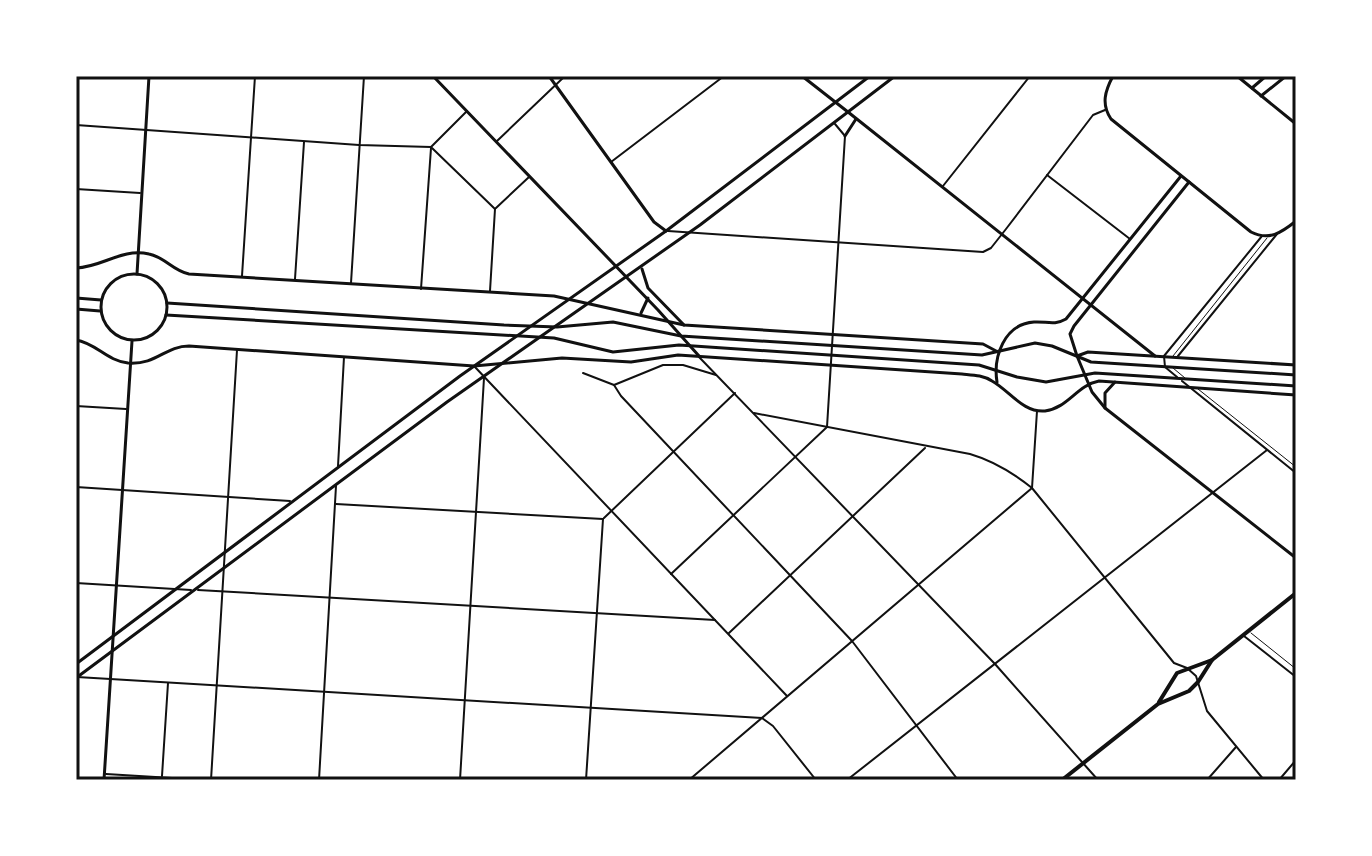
<svg xmlns="http://www.w3.org/2000/svg" width="1372" height="856" font-family="Manrope,sans-serif">
	<style>
		.lines { fill: none; stroke-linecap: round; stroke-linejoin: round }
		.service { stroke: #111; stroke-width: 1 }
		.minor { stroke: #111; stroke-width: 2 }
		.tertiary { stroke: #111; stroke-width: 3 }
		.secondary { stroke: #111; stroke-width: 3 }
		.primary { stroke: #111; stroke-width: 4 }
		.neatline { fill: none; stroke: #111; stroke-width: 3 }
	</style>
	<rect width="100%" height="100%" fill="#fff"/>
	<g class="lines">
		<!-- service -->
		<g class="service">
			<polyline points="1173,356 1267,238"/>
			<polyline points="1173,368 1185,378"/>
			<polyline points="1198,389 1296,467"/>
			<polyline points="1251,633 1296,669"/>
		</g>
		<!-- minor -->
		<g class="minor">
			<polyline points="76,125 359,145 431,147 467,111"/>
			<polyline points="497,141 565,76"/>
			<polyline points="432,148 495,209"/>
			<polyline points="611,162 724,76"/>
			<polyline points="1047,175 1130,239"/>
			<polyline points="943,186 1030,76"/>
			<polyline points="76,189 140,193"/>
			<polyline points="496,208 529,177"/>
			<polyline points="668,231 983,252 991,248 1006,229 1093,115 1105,110"/>
			<polyline points="242,276 255,76"/>
			<polyline points="295,279 304,142"/>
			<polyline points="351,283 364,76"/>
			<polyline points="421,289 431,148"/>
			<polyline points="490,291 495,209"/>
			<polyline points="1178,356 1277,234"/>
			<polyline points="699,357 995,664 1098,780"/>
			<polyline points="474,366 787,696"/>
			<polyline points="583,373 614,385 663,365 683,365 716,375"/>
			<polyline points="1177,377 1165,367 1164,356 1262,236"/>
			<polyline points="1182,381 1296,473"/>
			<polyline points="614,385 621,396 852,641 958,780"/>
			<polyline points="76,406 126,409"/>
			<path d="M754 413 970 454C994 461 1012 472 1032 488L1174 663 1187 668 1196 676 1207 711 1264 780"/>
			<polyline points="338,466 344,357"/>
			<polyline points="76,487 290,501"/>
			<polyline points="336,504 603,519"/>
			<polyline points="604,518 735,393"/>
			<polyline points="671,574 827,427 845,136 835,124"/>
			<polyline points="76,583 191,590"/>
			<polyline points="198,590 715,620"/>
			<polyline points="729,633 925,448"/>
			<polyline points="1244,636 1296,677"/>
			<polyline points="77,677 762,718 773,726 816,780"/>
			<polyline points="106,774 205,780"/>
			<polyline points="162,776 168,683"/>
			<polyline points="211,780 237,350"/>
			<polyline points="319,780 336,486"/>
			<polyline points="460,780 484,378"/>
			<polyline points="586,780 603,519"/>
			<polyline points="689,780 1032,488 1037,411"/>
			<polyline points="847,780 1267,450"/>
			<polyline points="1207,780 1236,747"/>
			<polyline points="1279,780 1296,760"/>
		</g>
		<!-- tertiary -->
		<g class="tertiary">
			<polyline points="433,76 658,310 699,356"/>
			<polyline points="1252,88 1266,76"/>
			<polyline points="1261,96 1286,76"/>
			<polyline points="848,112 1155,356"/>
			<polyline points="845,136 856,119"/>
			<polyline points="1189,182 1074,326 1070,334 1077,356 1088,352 1296,365"/>
			<path d="M76 268C103 267 121 248 149 254 165 257 173 271 189 274L554 296 684 325 983 344 998 352"/>
			<polyline points="137,274 149,76"/>
			<polyline points="641,313 648,298"/>
			<path d="M76 340C96 343 107 361 128 363 157 365 165 346 189 346L474 366 562 358 631 362 678 355 962 374C972 375 983 375 992 381 1010 391 1023 413 1045 411 1068 408 1077 385 1099 381L1296 395"/>
			<path d="M997 382C993 357 1004 324 1034 322 1046 321 1054 326 1066 319L1181 176"/>
			<polyline points="104,780 132,341"/>
		</g>
		<!-- secondary -->
		<g class="secondary">
			<polyline points="549,76 654,222 666,231"/>
			<polyline points="802,76 848,112"/>
			<path d="M1113 76C1105 91 1101 104 1111 119L1251 232C1269 241 1281 233 1296 221"/>
			<polyline points="1237,76 1296,124"/>
			<polyline points="642,269 648,288 684,325"/>
			<circle cx="134" cy="307" r="33"/>
			<polyline points="76,298 101,300"/>
			<polyline points="167,303 504,325 557,327 613,322 681,336 982,355 1035,343 1052,346 1091,362 1296,375"/>
			<polyline points="76,309 100,311"/>
			<polyline points="166,315 554,338 613,352 679,345 979,365 1017,377 1046,382 1095,373 1296,386"/>
			<polyline points="1077,356 1092,392 1105,408 1296,558"/>
			<polyline points="1105,408 1105,393 1115,382"/>
			<polyline points="76,664 460,376 666,231 870,76"/>
			<polyline points="76,678 447,402 700,225 895,76"/>
		</g>
		<!-- primary -->
		<g class="primary">
			<polyline points="1159,702 1177,673 1212,660 1296,593"/>
			<polyline points="1062,780 1158,704 1189,691 1198,682 1212,660"/>
		</g>
	</g>
	<!-- border -->
	<rect width="1372" height="856" fill="none" stroke="#ffffff" stroke-width="156"/>
	<rect x="78" y="78" width="1216" height="700" class="neatline"/>
</svg>
